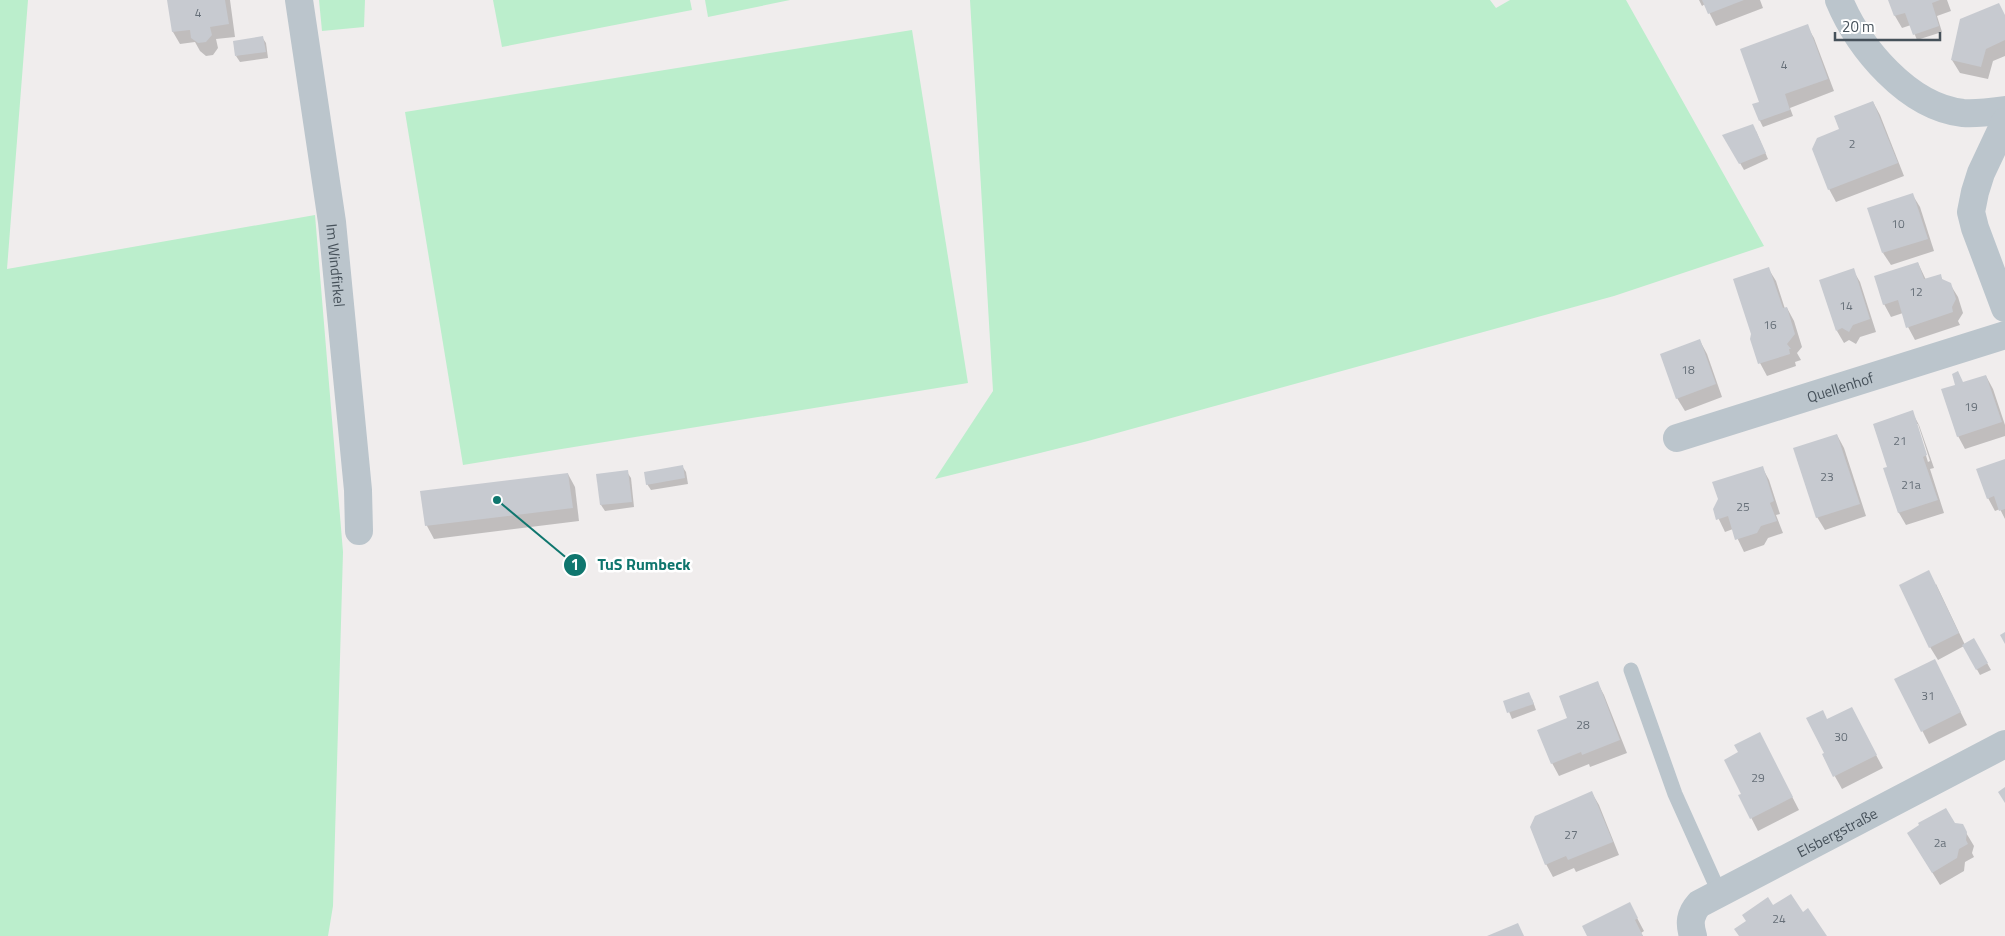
<svg xmlns="http://www.w3.org/2000/svg" width="2005" height="936" font-family="'Titillium Web',sans-serif">
	<style>
		.green { fill: #bec }
		.shadow { fill: #0003; fill-rule: evenodd }
		.building { fill: #c7cad0 }
		.lines { fill: none; stroke-linecap: round; stroke-linejoin: round }
		.service { stroke: #bbc5cc; stroke-width: 15 }
		.minor { stroke: #bbc5cc; stroke-width: 28 }
		.labels { text-anchor: middle; dominant-baseline: central; stroke-width: 5; stroke-linejoin: round; paint-order: stroke }
		.number-label { font-size: 12px; fill: #666f78 }
		.street-label { font-size: 15px; fill: #46515a; stroke: #fff }
		.leader { fill: none; stroke: #0f766e; stroke-width: 2 }
		.callout-dot { fill: #0f766e; stroke: #fff; stroke-width: 2 }
		.mark-label { font-size: 15px; text-anchor: middle; font-weight: bold; fill: #fff }
		.callout-label { font-size: 16px; text-anchor: middle; font-weight: bold; fill: #0f766e; stroke: #fff; stroke-width: 5; stroke-linejoin: round; paint-order: stroke }
	</style>
	<rect width="100%" height="100%" fill="#f0eded"/>
	<!-- green -->
	<g class="green">
		<polygon points="0,0 28,0 7,269 315,215 343,552 333,906 328,936 0,936"/>
		<polygon points="319,0 365,0 364,27 322,31"/>
		<polygon points="493,0 690,0 692,10 502,47"/>
		<polygon points="705,0 790,0 708,17"/>
		<polygon points="970,0 1490,0 1496,8 1510,0 1626,0 1764,246 1614,296 1088,441 935,479 993,391"/>
		<polygon points="912,30 968,383 463,465 405,112"/>
	</g>
	<!-- shadow -->
	<g class="shadow">
		<polygon points="168,0 230,0 235,37 216,39 218,48 213,55 206,56 200,51 195,42 180,44 173,32"/>
		<polygon points="1699,0 1760,0 1763,8 1716,26 1705,4 1702,6"/>
		<polygon points="1890,0 1947,0 1951,11 1937,16 1942,32 1917,40 1911,25 1902,28 1895,16"/>
		<polygon points="2005,16 2005,56 1993,61 1988,79 1960,73 1952,60"/>
		<polygon points="1807,26 1814,38 1834,91 1790,108 1793,116 1763,127 1760,121 1761,103"/>
		<polygon points="262,37 266,43 268,58 240,62 236,56"/>
		<polygon points="1873,102 1880,115 1904,176 1836,202 1829,189 1840,130"/>
		<polygon points="1756,131 1768,159 1744,170 1724,135"/>
		<polygon points="1912,194 1920,207 1934,251 1891,265 1883,253"/>
		<polygon points="1918,263 1926,280 1940,275 1943,281 1950,284 1958,297 1963,313 1958,321 1960,325 1915,340 1908,327 1903,313 1891,317 1884,304"/>
		<polygon points="1768,268 1776,281 1785,309 1787,308 1794,321 1802,347 1797,353 1801,360 1795,362 1796,366 1767,376 1760,363"/>
		<polygon points="1853,270 1860,282 1876,332 1860,337 1856,344 1849,340 1844,343 1837,331"/>
		<polygon points="1700,341 1707,354 1722,397 1685,411 1677,398"/>
		<polygon points="1986,376 1993,389 2005,425 2005,436 1965,449 1958,436 1964,384"/>
		<path d="M1912 412 1919 425 1934 468 1930 469 1944 513 1906 525 1899 513 1885 469 1889 468ZM1916 424H1918L1930 461 1928 462Z"/>
		<polygon points="1837,435 1844,448 1866,516 1825,530 1817,517"/>
		<polygon points="2005,460 2005,519 2000,509 1995,511 1988,498"/>
		<polygon points="682,466 686,472 688,484 651,490 647,484"/>
		<polygon points="1762,467 1769,480 1780,514 1776,515 1783,533 1768,538 1764,545 1744,552 1733,529 1725,532 1714,509"/>
		<polygon points="627,472 631,478 634,507 605,511 601,505 598,475"/>
		<polygon points="568,474 575,487 579,521 434,539 427,526 422,492"/>
		<polygon points="1936,584 1965,645 1974,640 1991,670 1980,675 1964,646 1938,660 1930,647"/>
		<polygon points="1941,673 1967,725 1929,744 1896,679"/>
		<polygon points="1597,682 1604,695 1627,753 1590,767 1589,764 1559,776 1552,763 1568,718"/>
		<polygon points="1532,699 1536,710 1512,719 1505,702"/>
		<polygon points="1827,721 1858,721 1883,768 1842,789 1823,755 1826,753"/>
		<polygon points="1766,746 1799,810 1758,831 1740,796 1743,795"/>
		<polygon points="1592,793 1599,805 1619,855 1576,872 1574,868 1553,877 1546,864"/>
		<polygon points="1962,826 1974,846 1972,853 1974,857 1965,862 1964,871 1940,885 1916,846"/>
		<polygon points="1636,916 1644,931 1641,933 1643,936 1588,936"/>
	</g>
	<!-- building -->
	<g class="building">
		<polygon points="167,0 225,0 229,24 210,27 212,35 206,42 198,43 191,38 190,30 172,32"/>
		<polygon points="1702,0 1744,0 1708,14"/>
		<polygon points="1888,0 1940,0 1932,3 1939,26 1913,35 1905,13 1894,16"/>
		<polygon points="1999,3 2005,15 2005,40 1986,49 1981,67 1951,60 1960,19"/>
		<polygon points="1808,24 1828,79 1785,94 1790,110 1759,121 1752,104 1759,102 1740,49"/>
		<polygon points="263,36 266,52 235,56 233,41"/>
		<polygon points="1873,101 1898,163 1828,190 1812,149 1817,138 1839,129 1834,116"/>
		<polygon points="1753,124 1766,153 1739,164 1722,135"/>
		<polygon points="1913,193 1928,239 1882,253 1867,208"/>
		<polygon points="1918,262 1924,279 1941,274 1942,279 1951,283 1956,299 1952,307 1953,312 1906,328 1898,300 1883,305 1874,276"/>
		<polygon points="1769,267 1783,308 1787,307 1795,334 1787,344 1791,349 1789,349 1790,354 1758,364 1750,339 1751,334 1733,279"/>
		<polygon points="1854,268 1870,319 1853,325 1849,332 1842,328 1836,331 1819,280"/>
		<polygon points="1700,339 1716,384 1676,399 1660,354"/>
		<polygon points="1958,371 1963,382 1986,375 2002,422 1957,437 1941,389 1955,385 1952,374"/>
		<polygon points="1913,410 1927,455 1923,457 1938,500 1898,513 1883,468 1887,467 1873,424"/>
		<polygon points="1837,434 1860,504 1816,518 1793,448"/>
		<polygon points="2005,459 2005,509 1999,511 1994,496 1987,499 1976,469"/>
		<polygon points="683,465 685,478 646,485 644,472"/>
		<polygon points="1763,466 1774,501 1770,503 1777,521 1761,526 1757,533 1735,540 1728,516 1716,520 1713,509 1718,499 1712,482"/>
		<polygon points="628,470 632,502 600,505 596,474"/>
		<polygon points="568,473 573,508 425,526 420,491"/>
		<polygon points="1929,570 1959,633 1929,648 1899,585"/>
		<polygon points="2005,632 2005,644 2000,635"/>
		<polygon points="1974,638 1988,663 1976,670 1962,645"/>
		<polygon points="1935,659 1961,712 1921,732 1894,679"/>
		<polygon points="1598,681 1620,740 1582,755 1581,752 1551,764 1537,730 1567,718 1559,696"/>
		<polygon points="1529,692 1534,704 1507,713 1503,701"/>
		<polygon points="1852,707 1877,755 1833,777 1822,754 1824,753 1806,718 1823,710 1827,719"/>
		<polygon points="1760,732 1793,797 1750,819 1738,795 1741,794 1724,760 1738,752 1734,745"/>
		<polygon points="2005,787 2005,803 1998,792"/>
		<polygon points="1592,791 1613,842 1568,860 1566,856 1545,865 1530,827 1535,816"/>
		<polygon points="1946,808 1955,823 1963,824 1967,832 1966,840 1968,844 1959,849 1957,858 1932,873 1907,833 1919,825 1918,823"/>
		<polygon points="1791,894 1803,912 1808,908 1827,936 1739,936 1734,929 1746,921 1742,915 1768,897 1773,905"/>
		<polygon points="1630,902 1638,918 1635,920 1643,936 1587,936 1582,926"/>
		<polygon points="1518,923 1524,936 1487,936"/>
	</g>
	<g class="lines">
		<!-- service -->
		<polyline class="service" points="1631,670 1675,794 1719,892"/>
		<!-- minor -->
		<g class="minor">
			<path id="s1" d="M299 0 332 222 358 490 359 531"/>
			<path d="M1839 0C1859 48 1908 107 1963 113 1977 114 1991 112 2005 110"/>
			<polyline points="2005,122 1981,173 1975,192 1971,212 1975,228 2005,308"/>
			<path id="s2" d="M1677 438 2005 335"/>
			<path id="s3" d="M1693 936C1689 923 1690 914 1699 904L2005 744"/>
		</g>
	</g>
	<g class="labels">
		<!-- number labels -->
		<g class="number-label">
			<text x="198" y="12">4</text>
			<text x="1784" y="64">4</text>
			<text x="1852" y="143">2</text>
			<text x="1898" y="223">10</text>
			<text x="1916" y="291">12</text>
			<text x="1846" y="305">14</text>
			<text x="1770" y="324">16</text>
			<text x="1688" y="369">18</text>
			<text x="1971" y="406">19</text>
			<text x="1900" y="440">21</text>
			<text x="1827" y="476">23</text>
			<text x="1911" y="484">21a</text>
			<text x="1743" y="506">25</text>
			<text x="1928" y="695">31</text>
			<text x="1583" y="724">28</text>
			<text x="1841" y="736">30</text>
			<text x="1758" y="777">29</text>
			<text x="1571" y="834">27</text>
			<text x="1940" y="842">2a</text>
			<text x="1779" y="918">24</text>
		</g>
		<!-- street labels -->
		<g class="street-label">
			<text stroke="none"><textPath href="#s1" startOffset="268">Im Windfirkel</textPath></text>
			<text stroke="none"><textPath href="#s2" startOffset="171">Quellenhof</textPath></text>
			<text stroke="none"><textPath href="#s3" startOffset="190">Elsbergstraße</textPath></text>
		</g>
	</g>
	<!-- callouts -->
	<path class="leader" d="M497 500L575 565"/>
	<g class="callout-dot">
		<circle cx="497" cy="500" r="5"/>
		<circle cx="575" cy="565" r="12"/>
	</g>
	<g class="mark-label">
		<text x="575" y="570">1</text>
	</g>
	<g class="callout-label">
		<text x="644" y="570">TuS Rumbeck</text>
	</g>
	<!-- scale -->
	<path d="M1835 32v8h105v-8" fill="none" stroke="#46515a" stroke-width="2.5"/>
	<text x="1842" y="32" font-size="15" fill="#46515a" stroke="#ffffff" stroke-width="4" paint-order="stroke">20 m</text>
</svg>
